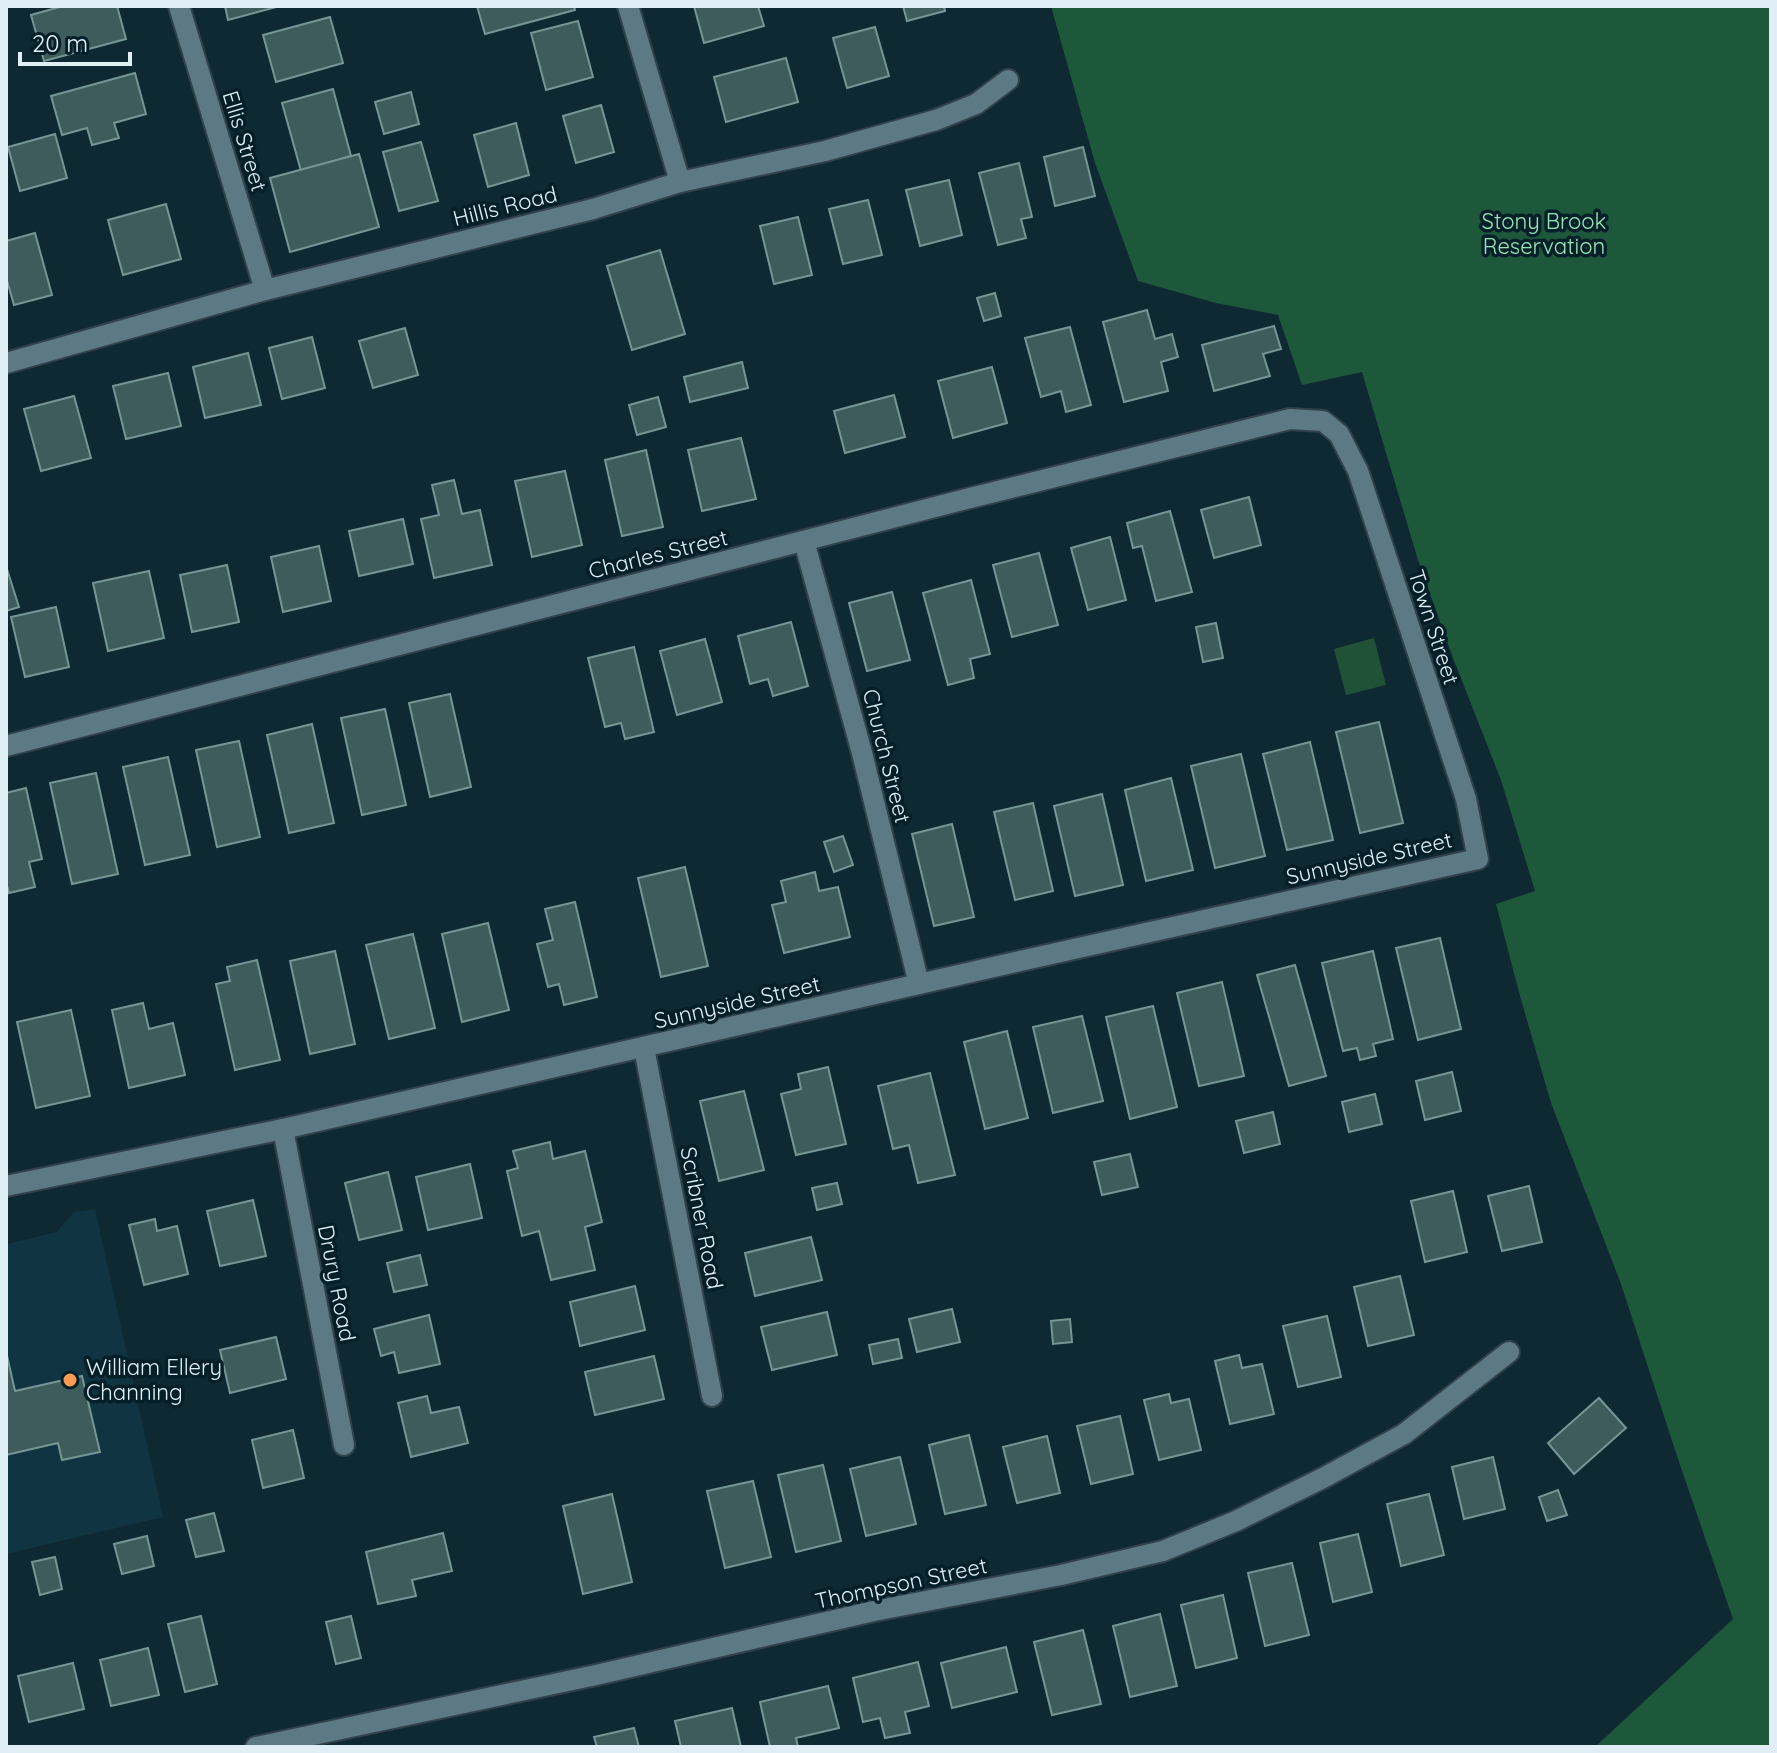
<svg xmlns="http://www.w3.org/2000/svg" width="1777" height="1753" font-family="Quicksand,sans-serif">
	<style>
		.built { fill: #103441 }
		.green { fill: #205238 }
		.forest { fill: #1e583b }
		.building { fill: #3d5c5b; stroke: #759694; stroke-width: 2 }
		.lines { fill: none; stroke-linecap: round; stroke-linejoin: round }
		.street-casing { stroke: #31424a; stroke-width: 24 }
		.street { stroke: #5d7984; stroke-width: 20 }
		.poi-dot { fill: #fc9d53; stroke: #051f29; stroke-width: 3 }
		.labels { text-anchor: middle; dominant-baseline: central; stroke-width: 7; stroke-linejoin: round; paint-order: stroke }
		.street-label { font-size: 22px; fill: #e0eff6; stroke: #051f29 }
		.park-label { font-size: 22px; fill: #91e7b6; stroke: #051f29 }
		.poi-label { font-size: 22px; fill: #e0eff6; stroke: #051f29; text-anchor: start }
	</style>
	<rect width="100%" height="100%" fill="#0f2933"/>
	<!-- built -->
	<polygon class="built" points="95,1209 163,1517 6,1554 6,1244 57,1232 74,1212"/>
	<!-- green -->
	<polygon class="green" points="1374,638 1386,685 1346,695 1334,649"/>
	<!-- forest -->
	<polygon class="forest" points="1051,6 1771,6 1771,1747 1595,1747 1733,1619 1678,1459 1620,1281 1551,1103 1520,996 1496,904 1535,891 1501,780 1453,658 1418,560 1362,372 1302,385 1278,315 1216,303 1138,281 1095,163"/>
	<!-- building -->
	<g class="building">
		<polygon points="63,6 117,6 126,39 44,61 31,15"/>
		<polygon points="225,6 280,6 228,20"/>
		<polygon points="477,6 574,6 575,10 485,34"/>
		<polygon points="694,6 758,6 764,26 704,43"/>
		<polygon points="903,6 944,6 945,11 907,21"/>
		<polygon points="330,17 343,63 276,82 263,35"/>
		<polygon points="578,21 593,77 546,90 531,33"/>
		<polygon points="875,27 889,76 847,88 833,38"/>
		<polygon points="786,58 798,102 726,122 714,77"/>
		<polygon points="135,73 146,114 114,123 119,138 92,145 87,128 62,135 51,96"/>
		<polygon points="333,89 351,156 301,171 282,103"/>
		<polygon points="411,92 419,124 384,134 375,102"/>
		<polygon points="601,105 614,152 576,163 563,116"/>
		<polygon points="516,123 529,175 488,187 474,135"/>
		<polygon points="55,134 67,178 20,191 8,147"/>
		<polygon points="421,142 438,201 399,211 383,152"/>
		<polygon points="1083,147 1095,196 1055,206 1044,157"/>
		<polygon points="359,154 379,227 290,252 270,178"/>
		<polygon points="1019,163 1032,217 1021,219 1026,238 998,245 979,173"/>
		<polygon points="949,180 962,235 920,246 906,190"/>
		<polygon points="868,200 882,255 843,264 829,209"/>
		<polygon points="166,204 181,259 123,275 108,220"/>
		<polygon points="798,217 812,275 774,284 760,226"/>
		<polygon points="35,233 52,295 14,305 6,277 6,241"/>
		<polygon points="660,250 685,334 632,350 607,266"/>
		<polygon points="995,293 1001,316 984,321 977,298"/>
		<polygon points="1147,310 1155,339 1172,334 1178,357 1161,362 1168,391 1124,402 1103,322"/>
		<polygon points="1274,326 1281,349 1263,354 1270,376 1214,391 1202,345"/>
		<polygon points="1070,327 1091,405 1066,412 1061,391 1041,397 1025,338"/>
		<polygon points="405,328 418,375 373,388 359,341"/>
		<polygon points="312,337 325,388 282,399 269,348"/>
		<polygon points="248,353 261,405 205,418 193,367"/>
		<polygon points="742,362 748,388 690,402 684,377"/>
		<polygon points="992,367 1007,423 953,438 938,381"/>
		<polygon points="168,373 181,426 126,439 113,386"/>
		<polygon points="894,395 905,437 845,453 834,411"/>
		<polygon points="74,396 91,458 41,471 24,409"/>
		<polygon points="658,397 666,427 637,435 629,405"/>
		<polygon points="741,438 756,499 702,511 688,450"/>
		<polygon points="646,450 663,527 622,536 605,460"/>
		<polygon points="565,471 582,545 532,557 515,481"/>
		<polygon points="454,480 462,514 480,510 492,565 434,578 421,519 439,515 432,485"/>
		<polygon points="1249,497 1261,545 1214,558 1201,510"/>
		<polygon points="1170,511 1192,592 1156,601 1142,546 1133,548 1127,523"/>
		<polygon points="403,519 413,564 359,576 349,531"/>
		<polygon points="1110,537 1126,600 1088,610 1071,548"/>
		<polygon points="319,546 331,601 283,612 271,557"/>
		<polygon points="1039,553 1058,625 1012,637 993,565"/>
		<polygon points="227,565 239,622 192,632 180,575"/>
		<polygon points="6,566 19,607 6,611"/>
		<polygon points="149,571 164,638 108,651 93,583"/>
		<polygon points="971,580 990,654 970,659 974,678 948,685 923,593"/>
		<polygon points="892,592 910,660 867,671 849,603"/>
		<polygon points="56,607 69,667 25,677 11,617"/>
		<polygon points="791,622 808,686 773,696 768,679 750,684 738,636"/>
		<polygon points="1216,623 1223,658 1203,662 1196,627"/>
		<polygon points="705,639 722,702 677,715 660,651"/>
		<polygon points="634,647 654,732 625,739 621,723 605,727 588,658"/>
		<polygon points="450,694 471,787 430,797 409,703"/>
		<polygon points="385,709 406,805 362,815 341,718"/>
		<polygon points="1379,722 1403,823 1360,833 1336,732"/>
		<polygon points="312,724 334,823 289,833 267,735"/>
		<polygon points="239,741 260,837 217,847 196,750"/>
		<polygon points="1310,742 1333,840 1287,850 1263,754"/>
		<polygon points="1241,754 1265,856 1215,868 1191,766"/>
		<polygon points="168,757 190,855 145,865 123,767"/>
		<polygon points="96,773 118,874 72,884 50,783"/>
		<polygon points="1171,778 1193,870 1146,881 1125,790"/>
		<polygon points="26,788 42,859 29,862 35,887 9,893 6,882 6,793"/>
		<polygon points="1102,794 1123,885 1075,896 1054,806"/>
		<polygon points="1033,803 1053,891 1015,900 994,812"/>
		<polygon points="952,824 974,917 934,926 912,834"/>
		<polygon points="843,836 853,865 834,872 824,842"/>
		<polygon points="685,867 708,966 661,977 638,878"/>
		<polygon points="815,872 819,891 838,887 850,937 784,953 772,905 786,902 781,881"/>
		<polygon points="575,902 597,997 564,1005 559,984 548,987 537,944 553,940 545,909"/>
		<polygon points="488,923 509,1010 462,1022 442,934"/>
		<polygon points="413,934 435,1028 389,1039 366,945"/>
		<polygon points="1440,938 1461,1029 1418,1040 1396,948"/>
		<polygon points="335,951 355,1044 310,1054 290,961"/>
		<polygon points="1373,951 1393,1039 1373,1044 1376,1056 1360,1060 1357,1048 1343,1051 1322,963"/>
		<polygon points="257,960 280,1060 235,1070 216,984 230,981 227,967"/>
		<polygon points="1295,965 1326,1076 1289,1086 1257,975"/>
		<polygon points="1222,982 1244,1076 1199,1086 1177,993"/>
		<polygon points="143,1003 149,1029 173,1023 185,1075 129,1088 112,1010"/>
		<polygon points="1153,1006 1177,1107 1130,1119 1106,1017"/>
		<polygon points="71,1010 90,1096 36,1108 17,1022"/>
		<polygon points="1082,1016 1103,1101 1053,1113 1033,1027"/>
		<polygon points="1007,1031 1028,1118 985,1129 964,1042"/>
		<polygon points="828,1067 846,1144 796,1155 781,1094 801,1089 798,1074"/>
		<polygon points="1452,1072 1461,1111 1425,1120 1416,1081"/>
		<polygon points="930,1073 955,1175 918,1183 909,1145 893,1149 878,1086"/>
		<polygon points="744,1091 764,1170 719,1181 700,1101"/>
		<polygon points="1375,1094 1382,1124 1349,1132 1342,1102"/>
		<polygon points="1273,1112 1280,1144 1244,1153 1236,1121"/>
		<polygon points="550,1142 553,1159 585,1151 602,1222 585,1227 595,1270 551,1280 539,1231 522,1236 507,1171 518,1168 513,1151"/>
		<polygon points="1130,1154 1138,1187 1102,1195 1094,1162"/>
		<polygon points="470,1164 482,1218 428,1230 416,1177"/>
		<polygon points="388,1172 402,1230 359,1240 345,1183"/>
		<polygon points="837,1183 842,1204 817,1210 812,1188"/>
		<polygon points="1529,1186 1542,1242 1502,1251 1488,1196"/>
		<polygon points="1453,1191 1467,1252 1425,1262 1411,1201"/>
		<polygon points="253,1200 266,1256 220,1266 207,1211"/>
		<polygon points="155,1219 157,1231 177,1226 188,1274 144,1285 129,1225"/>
		<polygon points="811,1237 822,1280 755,1296 745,1253"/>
		<polygon points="420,1255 427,1285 394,1292 387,1263"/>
		<polygon points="1400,1276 1414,1335 1368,1346 1354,1287"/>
		<polygon points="635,1286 645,1330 580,1346 570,1302"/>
		<polygon points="952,1309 960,1342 917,1352 909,1319"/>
		<polygon points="827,1312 837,1355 772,1370 761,1327"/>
		<polygon points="429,1315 440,1364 399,1373 394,1352 381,1356 374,1329"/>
		<polygon points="1327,1316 1341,1377 1298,1387 1283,1326"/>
		<polygon points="1070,1319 1072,1342 1053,1344 1051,1321"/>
		<polygon points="276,1337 286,1379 230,1393 220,1350"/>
		<polygon points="898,1339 902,1358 873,1364 869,1345"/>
		<polygon points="6,1351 15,1391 82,1376 100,1452 62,1460 58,1443 6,1455"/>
		<polygon points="1239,1355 1242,1368 1262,1364 1274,1414 1230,1424 1215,1361"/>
		<polygon points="654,1356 664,1399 595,1415 585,1372"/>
		<polygon points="1169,1394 1171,1403 1189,1399 1201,1450 1159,1460 1144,1400"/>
		<polygon points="427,1396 431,1413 459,1407 468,1443 411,1457 398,1403"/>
		<polygon points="1599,1398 1626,1428 1574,1474 1548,1443"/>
		<polygon points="1120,1416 1133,1474 1091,1484 1077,1426"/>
		<polygon points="293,1430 304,1478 263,1488 252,1440"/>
		<polygon points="969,1435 986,1505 945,1514 929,1445"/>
		<polygon points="1047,1436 1060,1493 1017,1503 1003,1447"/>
		<polygon points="900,1457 916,1524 866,1536 850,1469"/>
		<polygon points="1493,1457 1505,1509 1464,1519 1452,1467"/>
		<polygon points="823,1465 841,1541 796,1552 778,1475"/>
		<polygon points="753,1481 771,1557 725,1568 707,1491"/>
		<polygon points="1558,1490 1567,1515 1547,1521 1539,1497"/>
		<polygon points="612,1494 632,1582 583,1594 563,1506"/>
		<polygon points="1429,1494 1444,1555 1401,1566 1387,1504"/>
		<polygon points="214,1513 224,1551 196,1557 186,1520"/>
		<polygon points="443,1533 452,1571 412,1580 416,1596 378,1604 366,1552"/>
		<polygon points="1358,1534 1372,1592 1333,1602 1320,1543"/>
		<polygon points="147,1536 154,1566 122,1574 114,1544"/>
		<polygon points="55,1557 62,1589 40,1595 32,1562"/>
		<polygon points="1292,1563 1309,1635 1265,1646 1248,1573"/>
		<polygon points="1223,1595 1237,1658 1196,1668 1181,1605"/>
		<polygon points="1160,1614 1177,1686 1130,1697 1113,1626"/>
		<polygon points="201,1616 217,1684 185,1692 168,1624"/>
		<polygon points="351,1616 361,1658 336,1664 326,1622"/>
		<polygon points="1083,1630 1101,1704 1052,1715 1034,1642"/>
		<polygon points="1006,1647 1017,1692 952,1708 941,1663"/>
		<polygon points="148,1648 159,1695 111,1706 100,1660"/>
		<polygon points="918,1662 929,1706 905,1712 910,1733 885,1738 880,1718 863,1722 853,1678"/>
		<polygon points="73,1663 84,1709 29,1722 18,1676"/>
		<polygon points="828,1686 839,1728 796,1738 798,1747 770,1747 760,1702"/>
		<polygon points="732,1708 741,1747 681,1747 675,1721"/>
		<polygon points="634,1728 639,1747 597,1747 594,1737"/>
	</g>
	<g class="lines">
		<defs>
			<g id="street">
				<polyline points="179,6 265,290"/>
				<polyline points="628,6 680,182"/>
				<polyline points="6,363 265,290 593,209 680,182 825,151 936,120 976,104 1008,80"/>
				<polyline points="804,541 862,753 919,984"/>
				<polyline points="6,746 970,498 1290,419 1323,421 1339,434 1358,471 1466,799 1478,859 1020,961 283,1129 6,1186"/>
				<polyline points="644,1048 712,1396"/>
				<polyline points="283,1129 344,1445"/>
				<polyline points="256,1747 596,1675 874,1611 1061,1575 1163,1551 1236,1521 1323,1478 1404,1434 1509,1352"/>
			</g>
		</defs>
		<!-- street casing -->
		<use href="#street" class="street-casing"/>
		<!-- street -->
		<use href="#street" class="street"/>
	</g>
	<!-- markers -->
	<circle class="poi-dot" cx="70" cy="1380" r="8"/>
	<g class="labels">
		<!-- street labels -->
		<g class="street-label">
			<text transform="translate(245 141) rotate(73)">Ellis Street</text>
			<text transform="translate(505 206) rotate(-14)">Hillis Road</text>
			<text transform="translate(658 554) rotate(-14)">Charles Street</text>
			<text transform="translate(1434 627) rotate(72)">Town Street</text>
			<text transform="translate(887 756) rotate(76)">Church Street</text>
			<text transform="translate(1369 858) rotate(-13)">Sunnyside Street</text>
			<text transform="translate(737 1002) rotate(-13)">Sunnyside Street</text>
			<text transform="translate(702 1218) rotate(79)">Scribner Road</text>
			<text transform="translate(337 1283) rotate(79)">Drury Road</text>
			<text transform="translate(901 1583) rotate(-12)">Thompson Street</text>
		</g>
		<!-- park labels -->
		<g class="park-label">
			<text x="1544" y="221">Stony Brook<tspan x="1544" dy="25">Reservation</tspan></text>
		</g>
		<!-- poi labels -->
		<g class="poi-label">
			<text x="86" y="1367">William Ellery<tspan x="86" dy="25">Channing</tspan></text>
		</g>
	</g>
	<!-- border -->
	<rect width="1777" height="1753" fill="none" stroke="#e0eff6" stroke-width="16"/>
	<!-- scale -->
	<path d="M20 52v12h110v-12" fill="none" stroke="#e0eff6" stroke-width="4"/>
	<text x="32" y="52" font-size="24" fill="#e0eff6" stroke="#051f29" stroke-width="6" paint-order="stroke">20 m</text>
</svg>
